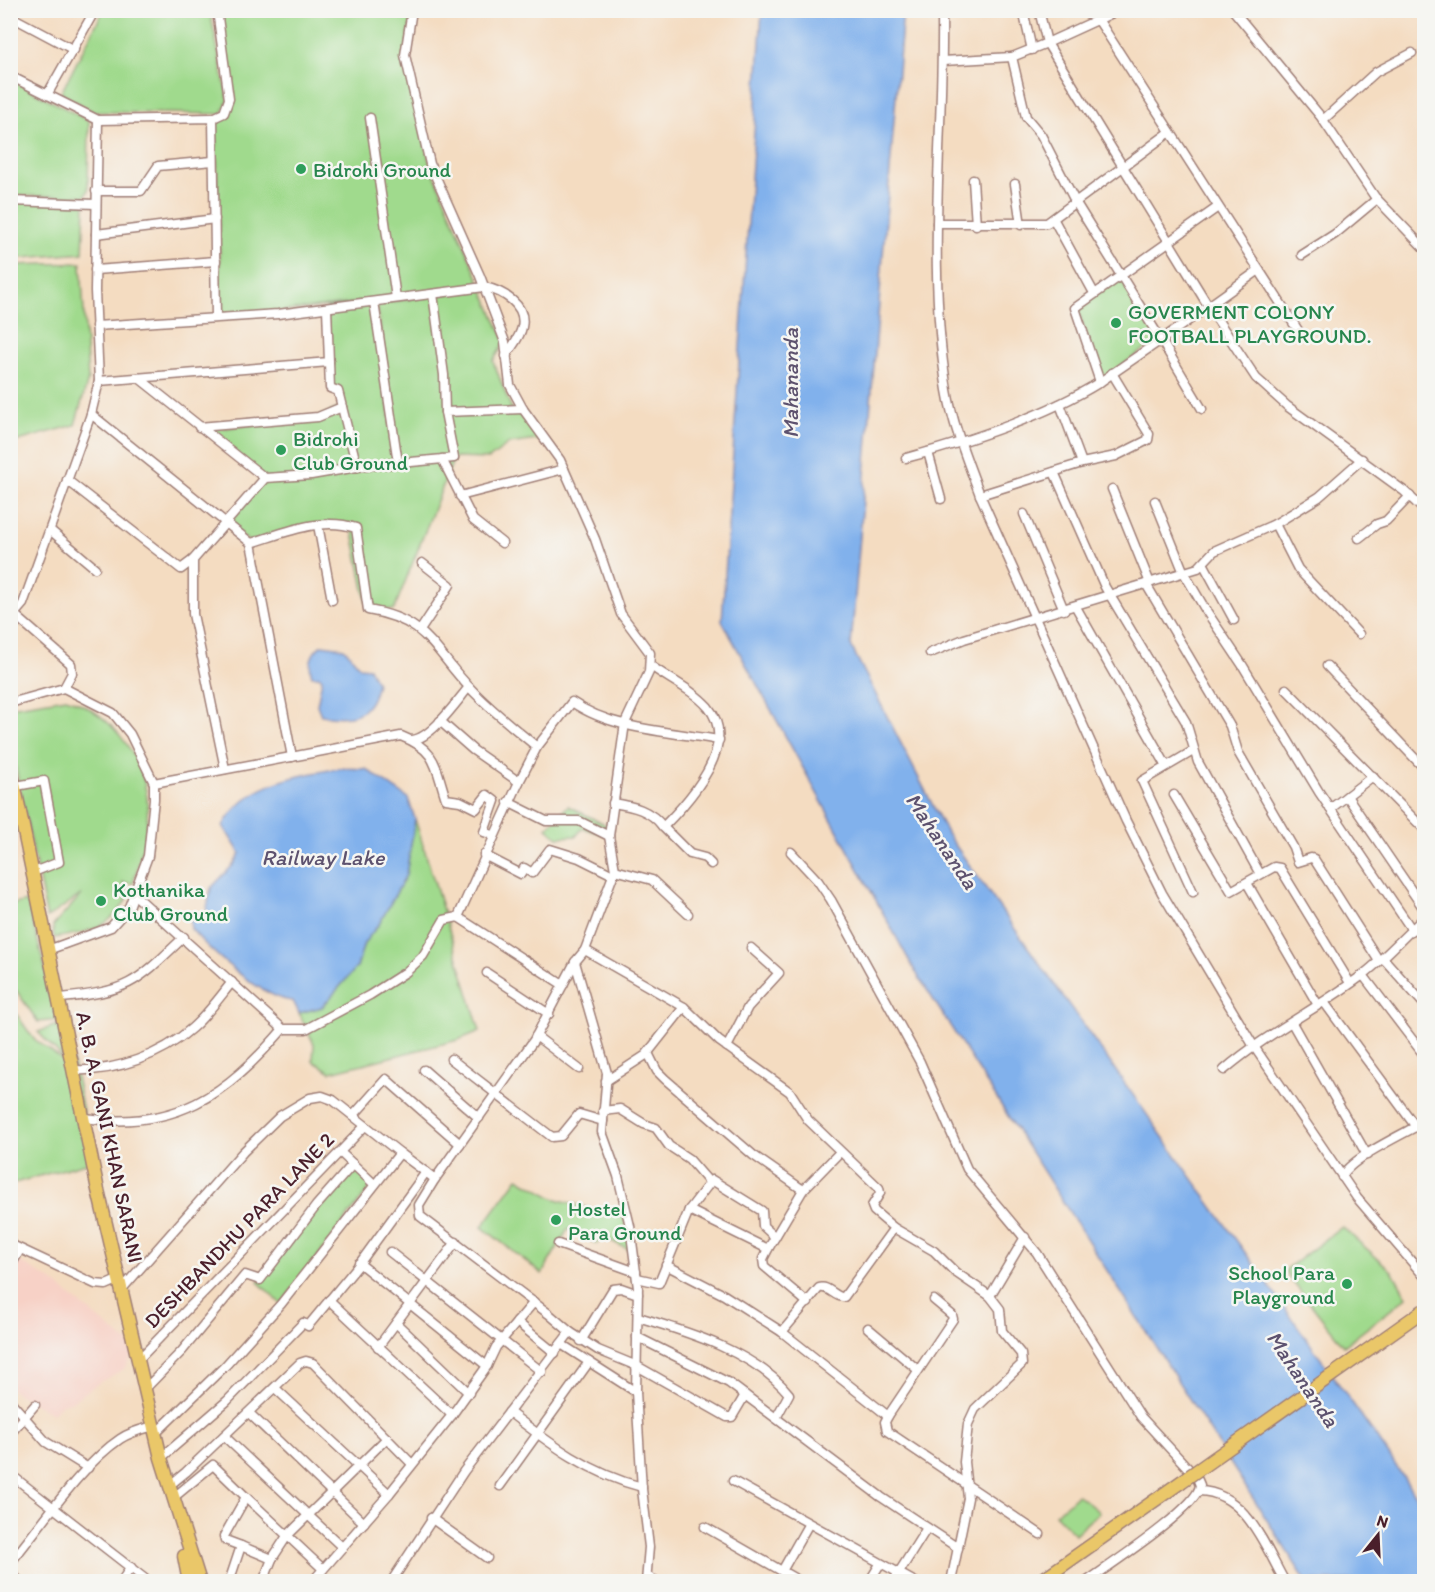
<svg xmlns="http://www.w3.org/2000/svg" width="1435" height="1592" font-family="Itim,sans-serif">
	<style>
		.built { fill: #f7d1c6 }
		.green { fill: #a0da8d; stroke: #757c5c; stroke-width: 1.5 }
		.water { fill: #81b1ec; stroke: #66688c; stroke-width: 1.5 }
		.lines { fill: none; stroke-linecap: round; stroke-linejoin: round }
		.minor-casing { stroke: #9f7e76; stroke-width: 11 }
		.primary-casing { stroke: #9f7e76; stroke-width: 15 }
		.minor { stroke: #fff; stroke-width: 8 }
		.primary { stroke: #eac769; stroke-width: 12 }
		.primary-bridge-casing { stroke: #9f7e76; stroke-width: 15; stroke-linecap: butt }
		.primary-bridge { stroke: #eac769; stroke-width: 12 }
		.leisure-dot { fill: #2e9e5b; stroke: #f6f6f2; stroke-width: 2 }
		.labels { text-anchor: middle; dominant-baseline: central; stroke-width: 5; stroke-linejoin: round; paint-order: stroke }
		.leisure-label { font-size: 21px; fill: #27864d; stroke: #f6f6f2; text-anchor: start }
		.street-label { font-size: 21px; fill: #4a1f2b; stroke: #f6f6f2 }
		.water-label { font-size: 22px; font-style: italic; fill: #5d526f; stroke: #f6f6f2 }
	</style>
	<rect width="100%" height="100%" fill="#f6f6f2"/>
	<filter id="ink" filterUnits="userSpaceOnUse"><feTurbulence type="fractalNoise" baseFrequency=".0167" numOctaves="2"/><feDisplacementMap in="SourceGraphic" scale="12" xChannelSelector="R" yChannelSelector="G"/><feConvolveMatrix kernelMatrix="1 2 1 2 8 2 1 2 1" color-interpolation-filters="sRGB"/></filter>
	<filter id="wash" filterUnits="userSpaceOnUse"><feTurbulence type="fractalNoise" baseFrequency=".008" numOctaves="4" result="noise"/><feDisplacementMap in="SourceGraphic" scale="24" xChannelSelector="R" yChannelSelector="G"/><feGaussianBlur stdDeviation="1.35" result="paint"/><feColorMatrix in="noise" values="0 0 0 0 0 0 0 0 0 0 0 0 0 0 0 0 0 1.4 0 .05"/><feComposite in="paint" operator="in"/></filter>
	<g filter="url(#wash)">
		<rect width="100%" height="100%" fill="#f4dcc1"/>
		<!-- built -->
		<polygon class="built" points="11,1256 52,1281 136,1349 124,1369 100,1382 71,1402 62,1404 52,1414 11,1390"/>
		<!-- green -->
		<g class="green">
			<polygon points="103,11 210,11 228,100 222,114 94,112 61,93"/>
			<path d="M219 11H412L405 55 430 164 505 342 493 361 512 410 465 412 519 413 544 439 509 444 489 459 454 458 394 610H368L352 527C320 516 282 534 251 543L228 525 264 478 207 430 318 417 342 407 338 391 330 388 327 308 374 302 396 464H398L377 304 481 288 219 319 220 259 215 120 224 117 231 101Z"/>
			<polygon points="10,79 89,121 88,190 85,196 11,196"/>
			<polygon points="11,201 85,204 83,253 11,259"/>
			<polygon points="81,263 88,380 75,425 11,443 11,265"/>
			<polygon points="1121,276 1158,340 1101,380 1077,307"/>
			<path d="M66 698C108 711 142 753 147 797 150 827 141 856 133 884L123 882 130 893C113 928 90 932 54 938L53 926 82 894 47 918 11 745 10 707Z"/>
			<polygon points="568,806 610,827 609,836 583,828 576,836 558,837 547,828"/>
			<polygon points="415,819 480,1031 458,1040 331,1072 313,1061 314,1044 299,1013 322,1007 357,967 364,943 379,924 406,875"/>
			<polygon points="27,901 59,1020 38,1022 11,983 10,905"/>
			<polygon points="10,1005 33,1038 70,1066 38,1032 65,1022 93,1161 11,1184"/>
			<polygon points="353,1165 373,1184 281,1304 258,1282"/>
			<polygon points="518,1178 553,1198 606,1213 621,1207 634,1252 601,1236 597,1244 568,1229 542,1274 482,1227"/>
			<polygon points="1342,1227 1393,1272 1407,1297 1344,1346 1284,1271"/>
			<polygon points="1078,1495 1099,1512 1075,1534 1055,1514"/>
		</g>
		<!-- water -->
		<g class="water">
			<polygon points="762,11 903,11 851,646 948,835 1385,1449 1424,1509 1424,1581 1306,1581 915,971 722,621"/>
			<path d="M322 645 344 648 360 667 369 668 377 683C370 717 352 720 321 715L317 705 322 679 319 676H312C308 665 311 652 322 645Z"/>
			<path d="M342 768 366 769 408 798 415 819 406 875 379 924 364 943 357 967 322 1007 299 1013 293 1001C263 999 211 952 191 929L190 921 206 913 211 888 234 864 240 853 223 826C247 782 296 776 342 768Z"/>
		</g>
	</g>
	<g filter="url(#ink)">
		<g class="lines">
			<defs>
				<g id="minor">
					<polyline points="412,10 405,55 430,164 480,276 505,342 510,385 523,409 560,460 595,539 621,614 650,653 649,672 625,723 609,836 615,870 585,950 575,962 607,1073 602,1132 618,1176 630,1226 638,1288 636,1392 642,1489 649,1547 646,1582"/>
					<path d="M942 10C944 137 926 265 947 390 953 426 967 460 980 495L1126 821 1162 893 1253 1045 1357 1198 1424 1276"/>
					<polyline points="1023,10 1032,50"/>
					<polyline points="1039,10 1047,43 1012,57 1026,117 1041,135 1076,203 1161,340 1259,270"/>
					<polyline points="1092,10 1301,335"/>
					<polyline points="1119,10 1047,43 1209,307 1256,378 1287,406 1404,491 1424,510"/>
					<polyline points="1233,10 1321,117 1375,197 1424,248"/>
					<polyline points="10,16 74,50"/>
					<polyline points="943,61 1012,57"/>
					<polyline points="10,76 98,120 213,118 216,317"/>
					<polyline points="47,95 95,10"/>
					<polyline points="213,118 224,113 229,99 217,10"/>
					<polyline points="370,118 396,298"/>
					<polyline points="1323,120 1376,72 1412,53"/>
					<polyline points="973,180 976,225"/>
					<polyline points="1015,184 1021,225"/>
					<polyline points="96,191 141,191 158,166 213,161"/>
					<polyline points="10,201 96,204"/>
					<polyline points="1054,220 1094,293"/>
					<polyline points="937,223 1047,223 1170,132"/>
					<polyline points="96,234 215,219"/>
					<polyline points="1302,255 1335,234 1377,199"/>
					<polyline points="95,270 216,261"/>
					<polyline points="433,294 444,375 445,412"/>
					<polyline points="374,302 398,463"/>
					<path d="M96 326 278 314 484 287C503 291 527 305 522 327 520 338 511 347 506 356"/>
					<polyline points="139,378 265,478"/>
					<polyline points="99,381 329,362 327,308"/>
					<polyline points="1060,404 1082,463"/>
					<polyline points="1202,409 1161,340 1100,382 1075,308 1218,207"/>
					<polyline points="91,414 251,543 292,757"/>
					<polyline points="199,427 318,417 342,407"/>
					<polyline points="928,452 941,499"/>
					<path d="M906 458C969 441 1044 417 1100 382"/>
					<polyline points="442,459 473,520 502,543"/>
					<polyline points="357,467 454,458 445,412 523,409"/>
					<polyline points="1054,472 1105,587 1186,722 1198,762 1260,874"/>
					<polyline points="67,480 181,569 193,560"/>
					<polyline points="1112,489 1150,583"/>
					<polyline points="980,495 1082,463 1116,456 1148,440 1149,434 1112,373"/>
					<polyline points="460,496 564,469"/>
					<polyline points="1155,501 1184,573 1205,609 1243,666 1319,792 1412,930"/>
					<polyline points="1024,514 1064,610"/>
					<polyline points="1275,524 1298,569 1359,634"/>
					<polyline points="318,525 332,600"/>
					<polyline points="50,530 95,568"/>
					<polyline points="1359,538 1377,524 1386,521 1410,496"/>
					<path d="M251 543C284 533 321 516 356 528L368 610C429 620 433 650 471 689 491 710 514 728 537 747"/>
					<polyline points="1203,563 1234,620"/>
					<polyline points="1146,584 1230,726 1238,752 1293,847 1298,862 1311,858 1314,859 1379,961"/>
					<polyline points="1076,607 1166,765"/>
					<polyline points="15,615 71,664 72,673 64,688"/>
					<polyline points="10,619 23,604 91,414 99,381 95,291 98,120"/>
					<polyline points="421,629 450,585 422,563"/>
					<polyline points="930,653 964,639 1198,568 1214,551 1275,524 1319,497 1362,459"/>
					<polyline points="1327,666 1424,768"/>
					<polyline points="1286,689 1424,829"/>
					<polyline points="10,703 64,688 113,713 130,734 154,783 154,799 148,856 129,907 111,927 48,950"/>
					<polyline points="440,721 473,750 519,782"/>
					<path d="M412 740C431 739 457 701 469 687"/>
					<polyline points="1193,751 1142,781 1193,892"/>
					<polyline points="225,769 193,614 193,560 265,478 311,475 357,467 338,391 330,388 329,362"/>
					<path d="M154 783 401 736C437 750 435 766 446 799L460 801 476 809 487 795 495 801 484 832 493 835"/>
					<polyline points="16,786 44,781 59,862 31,873"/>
					<polyline points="1174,795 1231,891 1274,867 1280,868 1350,983"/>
					<polyline points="1347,796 1424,909"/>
					<polyline points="508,802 546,821 579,821 609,836"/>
					<path d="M613 803C633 806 651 810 663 827 689 801 740 745 708 707 693 690 669 679 651 666"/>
					<polyline points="1330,809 1373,776"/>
					<polyline points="663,827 690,854 705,858 711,864"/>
					<path d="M791 852 818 881 831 900 920 1062 967 1169 1037 1253 1141 1417 1197 1478 1200 1485C1198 1508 1108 1566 1086 1582"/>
					<polyline points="484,855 521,874 524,868 532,873 550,849 579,858 613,875"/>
					<polyline points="615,870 652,880 688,914"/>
					<polyline points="1247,883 1318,1005"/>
					<polyline points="135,895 283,1029 306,1029 370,995 406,972 423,956 444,920 458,917 563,985"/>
					<path d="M458 917 519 782 537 747 572 702C612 730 672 732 719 740"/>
					<polyline points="585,950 684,1007 719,1041 790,1092 808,1120 879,1188 880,1193 872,1206 874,1211 894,1228 934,1251 955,1272 990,1296 1000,1309 1002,1331 1021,1354 1022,1364 975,1409 968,1424 964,1462 968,1498 951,1582"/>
					<polyline points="1383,958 1424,1004"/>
					<polyline points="487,973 549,1014"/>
					<polyline points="1363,975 1424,1055"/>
					<path d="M61 998C129 991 135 984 184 937"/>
					<polyline points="1324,1002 1416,1127"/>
					<polyline points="1292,1023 1367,1155"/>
					<polyline points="536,1036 579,1069"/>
					<polyline points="727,1047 748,1007 779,973 751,948"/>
					<polyline points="648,1053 657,1071 665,1079 753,1155 803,1190"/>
					<polyline points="451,1059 552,1137 561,1136 579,1114 603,1121"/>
					<path d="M75 1070C115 1072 162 1055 192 1028 207 1015 219 998 232 982"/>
					<polyline points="424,1070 479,1118"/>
					<path d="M1224 1070C1267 1033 1319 1008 1364 974 1386 957 1404 936 1424 918"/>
					<polyline points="606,1081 646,1055 684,1007"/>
					<polyline points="603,1111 620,1109 644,1124 656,1128 669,1146 689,1159 709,1182"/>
					<polyline points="353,1116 386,1079 460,1144"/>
					<path d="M84 1118C175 1131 226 1095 283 1029"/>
					<polyline points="340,1152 374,1184"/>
					<path d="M1342 1177C1348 1159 1406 1133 1424 1122"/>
					<polyline points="435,1179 419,1205 420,1216 549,1314 570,1332"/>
					<polyline points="689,1210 768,1249 803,1190 840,1152"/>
					<polyline points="10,1244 95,1284 106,1285 120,1279"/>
					<polyline points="558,1244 636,1272"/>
					<polyline points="768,1249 763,1259 764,1266 808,1303"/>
					<polyline points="390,1252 542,1372"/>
					<polyline points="359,1263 487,1366"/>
					<polyline points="666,1265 724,1295 782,1332 888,1416 953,1319 952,1315 934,1300"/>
					<polyline points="10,1267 20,1250"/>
					<polyline points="637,1278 659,1283 689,1210 712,1180 762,1211 763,1226 775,1237"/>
					<polyline points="122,1289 243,1152 280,1116 310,1098 322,1096 333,1100 400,1153"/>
					<polyline points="990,1296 1025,1237"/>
					<polyline points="329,1300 452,1415"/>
					<path d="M638 1317C688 1332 755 1352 789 1394L776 1418"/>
					<polyline points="517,1322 555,1353"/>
					<polyline points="396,1323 469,1393"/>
					<polyline points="868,1328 918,1370"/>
					<path d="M782 1332 819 1288C829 1285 835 1298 844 1297L894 1228"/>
					<polyline points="637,1337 729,1383 881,1497 958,1548"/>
					<polyline points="581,1341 613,1289 621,1288 638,1294"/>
					<polyline points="561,1344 636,1392"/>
					<polyline points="378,1347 456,1242"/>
					<polyline points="139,1359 365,1126"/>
					<polyline points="146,1388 182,1351 245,1275 260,1280 316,1206 353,1164"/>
					<polyline points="275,1388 389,1494"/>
					<polyline points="10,1401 46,1442 88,1468"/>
					<path d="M509 1412C550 1444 590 1474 642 1487"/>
					<polyline points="249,1413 364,1523"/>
					<polyline points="888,1416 885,1422 887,1431 1040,1534"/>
					<polyline points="156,1433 226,1365 281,1304 400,1153 435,1179 534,1040 575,962"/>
					<polyline points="10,1434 35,1405"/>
					<polyline points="224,1436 342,1547"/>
					<polyline points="161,1458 227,1401 303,1323 308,1326 357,1267 426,1172"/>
					<polyline points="10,1474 149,1582"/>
					<polyline points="733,1481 915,1582"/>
					<polyline points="170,1485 186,1472 300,1363 306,1361 313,1363 412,1464"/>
					<polyline points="500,1486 589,1362"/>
					<path d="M1199 1491C1246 1492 1265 1547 1285 1582"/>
					<polyline points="246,1497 323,1569"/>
					<polyline points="173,1498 213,1465 246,1497 224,1536 225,1540 241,1546 229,1582"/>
					<polyline points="431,1518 487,1558"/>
					<polyline points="705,1527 801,1582"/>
					<polyline points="241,1546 272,1559"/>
					<path d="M10 1563C42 1525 80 1466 120 1439 130 1432 143 1429 154 1426"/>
					<polyline points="782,1571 808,1525"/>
					<polyline points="10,1572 20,1582"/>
					<polyline points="647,1576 658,1582"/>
					<polyline points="121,1582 131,1567"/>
					<polyline points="263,1582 272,1559 287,1536 387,1438"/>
					<polyline points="312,1582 389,1494 452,1415 487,1366 496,1347 534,1302"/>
					<polyline points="391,1582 464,1471 570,1332 598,1350 637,1366 727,1417 732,1417 745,1395"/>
					<polyline points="869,1582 880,1564"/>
					<polyline points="893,1582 927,1528"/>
				</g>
				<g id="primary">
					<polyline points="10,764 98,1190 161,1458 200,1582"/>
					<polyline points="184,1556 189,1582"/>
					<polyline points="1039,1582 1181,1482"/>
				</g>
			</defs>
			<!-- minor casing -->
			<use href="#minor" class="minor-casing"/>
			<!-- primary casing -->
			<use href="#primary" class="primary-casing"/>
			<!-- minor -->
			<use href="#minor" class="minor"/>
			<!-- primary -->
			<use href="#primary" class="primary"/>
			<defs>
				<polyline id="primary-bridge" points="1181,1482 1424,1310"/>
			</defs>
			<!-- primary-bridge casing -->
			<use href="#primary-bridge" class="primary-bridge-casing"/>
			<!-- primary-bridge -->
			<use href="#primary-bridge" class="primary-bridge"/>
		</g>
	</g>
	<!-- markers -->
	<g class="leisure-dot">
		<circle cx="301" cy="169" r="6"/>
		<circle cx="1116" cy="323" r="6"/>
		<circle cx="281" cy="450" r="6"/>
		<circle cx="101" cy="901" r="6"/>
		<circle cx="556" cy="1220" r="6"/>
		<circle cx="1347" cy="1284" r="6"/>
	</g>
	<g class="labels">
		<!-- leisure labels -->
		<g class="leisure-label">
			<text x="313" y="169">Bidrohi Ground</text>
			<text x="1128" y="311">GOVERMENT COLONY<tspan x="1128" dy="24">FOOTBALL PLAYGROUND.</tspan></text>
			<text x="293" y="438">Bidrohi<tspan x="293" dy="24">Club Ground</tspan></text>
			<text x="113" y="889">Kothanika<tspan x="113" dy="24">Club Ground</tspan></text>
			<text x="568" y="1208">Hostel<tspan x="568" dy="24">Para Ground</tspan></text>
			<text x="1335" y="1272" text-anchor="end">School Para<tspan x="1335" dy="24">Playground</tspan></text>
		</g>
		<!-- street labels -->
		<g class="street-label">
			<text transform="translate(110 1137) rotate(78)">A. B. A. GANI KHAN SARANI</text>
			<text transform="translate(239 1230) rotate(-46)">DESHBANDHU PARA LANE 2</text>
		</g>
		<!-- water labels -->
		<g class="water-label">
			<text transform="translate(790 383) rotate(-90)">Mahananda</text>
			<text transform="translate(942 841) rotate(56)">Mahananda</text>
			<text x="323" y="857">Railway Lake</text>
			<text transform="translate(1303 1379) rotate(56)">Mahananda</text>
		</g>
	</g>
	<!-- margin -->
	<rect width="1435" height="1592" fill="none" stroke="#f6f6f2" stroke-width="36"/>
	<!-- north arrow -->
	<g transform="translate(1378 1535) rotate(18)" stroke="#f6f6f2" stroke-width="4.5" paint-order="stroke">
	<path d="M0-4.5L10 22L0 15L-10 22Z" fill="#4a1f2b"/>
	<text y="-9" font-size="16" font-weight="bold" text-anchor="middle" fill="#4a1f2b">N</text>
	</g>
</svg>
